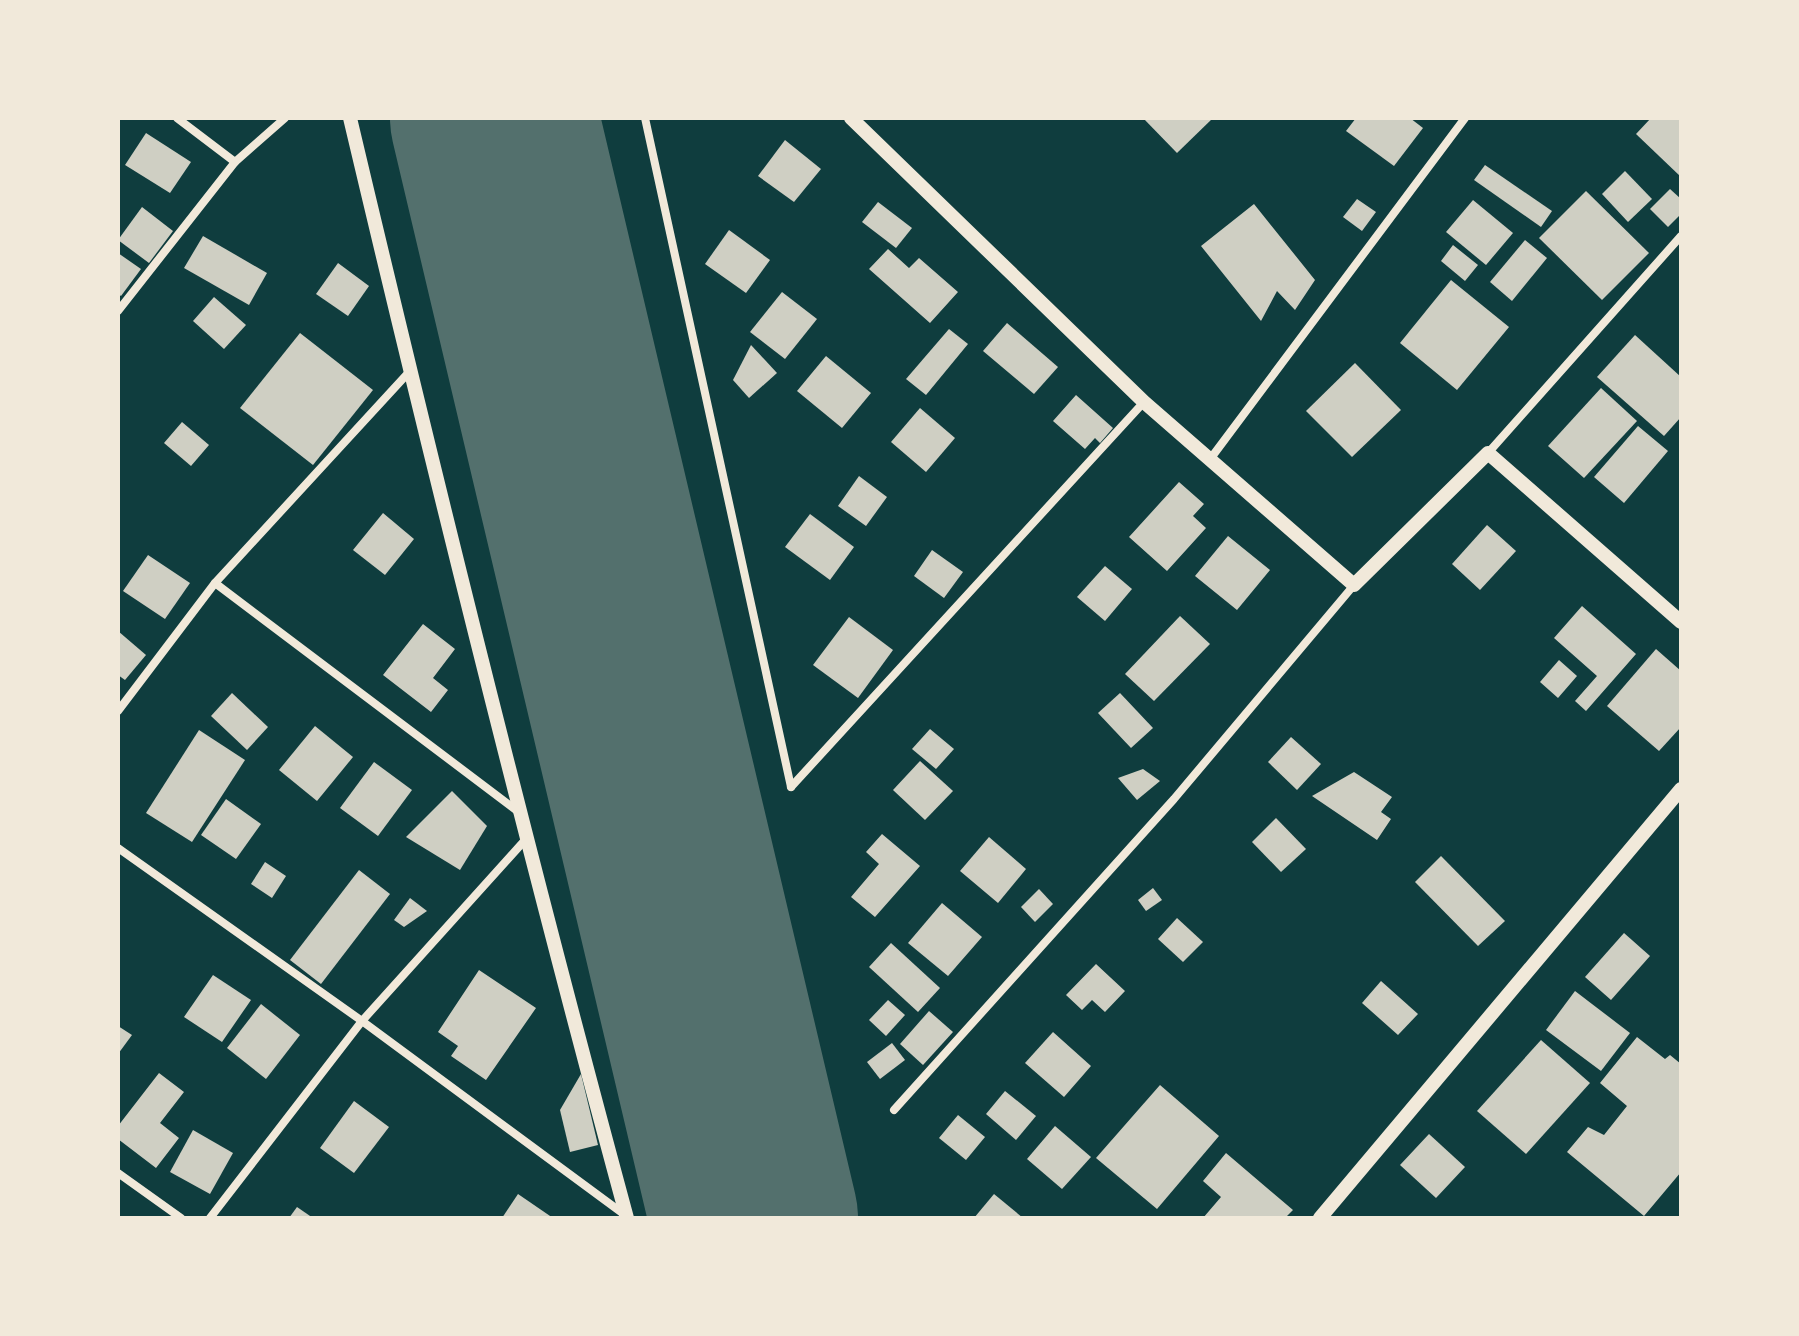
<svg xmlns="http://www.w3.org/2000/svg" width="1799" height="1336" font-family="Lato,sans-serif">
	<style>
		.lines { fill: none; stroke-linecap: round; stroke-linejoin: round }
		.runway { stroke: #53706d; stroke-width: 208 }
		.building { fill: #cfcfc3 }
		.minor { stroke: #f1e9da; stroke-width: 8 }
		.tertiary { stroke: #f1e9da; stroke-width: 14 }
	</style>
	<rect width="100%" height="100%" fill="#0f3d3e"/>
	<g class="lines">
		<!-- runway -->
		<polyline class="runway" points="494,118 754,1218"/>
	</g>
	<!-- building -->
	<g class="building">
		<polygon points="1143,118 1213,118 1177,153"/>
		<polygon points="1356,118 1410,118 1423,128 1394,166 1346,131"/>
		<polygon points="1651,118 1681,118 1681,177 1636,134"/>
		<polygon points="146,133 191,162 170,193 125,165"/>
		<polygon points="785,140 821,169 794,202 758,176"/>
		<polygon points="1485,165 1552,211 1541,227 1474,180"/>
		<polygon points="1625,171 1652,199 1628,222 1602,194"/>
		<polygon points="1670,189 1681,199 1681,214 1668,227 1650,209"/>
		<polygon points="1586,191 1649,253 1602,300 1539,238"/>
		<polygon points="1357,199 1376,212 1362,231 1343,217"/>
		<polygon points="1473,200 1513,233 1486,265 1446,232"/>
		<polygon points="878,202 912,228 896,248 862,222"/>
		<polygon points="1254,204 1315,280 1295,310 1277,291 1261,321 1201,246"/>
		<polygon points="142,207 173,231 149,263 118,240"/>
		<polygon points="729,230 770,260 746,293 705,264"/>
		<polygon points="203,236 267,273 249,305 184,268"/>
		<polygon points="1525,240 1547,258 1512,301 1490,282"/>
		<polygon points="1453,245 1478,265 1465,281 1441,261"/>
		<polygon points="888,249 909,268 919,258 958,292 930,323 869,269"/>
		<polygon points="118,253 141,269 121,296 118,294"/>
		<polygon points="338,263 369,286 348,316 316,294"/>
		<polygon points="1451,280 1509,327 1457,390 1400,343"/>
		<polygon points="782,292 817,319 785,359 750,332"/>
		<polygon points="214,297 246,325 224,349 193,321"/>
		<polygon points="1007,323 1058,367 1034,394 983,351"/>
		<polygon points="949,329 968,344 926,395 906,379"/>
		<polygon points="300,333 373,390 313,465 240,408"/>
		<polygon points="1635,335 1681,377 1681,417 1664,436 1597,377"/>
		<polygon points="751,345 777,373 749,398 733,380"/>
		<polygon points="826,356 871,393 842,428 797,391"/>
		<polygon points="1355,363 1401,410 1352,457 1306,411"/>
		<polygon points="1601,388 1637,421 1584,478 1548,446"/>
		<polygon points="1076,395 1113,428 1100,443 1095,438 1085,449 1053,421"/>
		<polygon points="920,408 955,438 926,472 891,442"/>
		<polygon points="182,422 209,445 191,466 164,443"/>
		<polygon points="1638,426 1668,451 1624,503 1594,477"/>
		<polygon points="859,476 887,497 866,526 838,506"/>
		<polygon points="1179,482 1204,504 1193,516 1206,528 1167,571 1129,537"/>
		<polygon points="383,513 414,539 385,575 353,550"/>
		<polygon points="810,514 854,547 830,580 785,547"/>
		<polygon points="1487,525 1516,551 1480,590 1452,564"/>
		<polygon points="1228,536 1270,570 1237,610 1195,576"/>
		<polygon points="932,550 963,572 944,598 914,576"/>
		<polygon points="148,555 190,583 165,619 123,591"/>
		<polygon points="1105,566 1132,589 1105,621 1077,597"/>
		<polygon points="1582,606 1636,654 1586,711 1575,701 1597,676 1554,638"/>
		<polygon points="1180,616 1210,644 1154,701 1125,674"/>
		<polygon points="849,617 893,650 858,698 813,665"/>
		<polygon points="423,624 455,649 433,678 448,690 431,712 383,675"/>
		<polygon points="118,631 146,655 125,680 118,675"/>
		<polygon points="1656,649 1681,671 1681,727 1659,751 1607,706"/>
		<polygon points="1559,660 1577,676 1558,698 1540,682"/>
		<polygon points="232,693 268,727 247,750 211,716"/>
		<polygon points="1120,693 1153,728 1131,748 1098,713"/>
		<polygon points="315,726 353,757 317,801 279,770"/>
		<polygon points="930,729 954,749 936,769 912,749"/>
		<polygon points="199,730 245,760 192,842 146,813"/>
		<polygon points="1291,737 1321,764 1297,790 1268,762"/>
		<polygon points="920,761 953,791 925,820 893,790"/>
		<polygon points="374,762 412,790 378,836 340,808"/>
		<polygon points="1143,769 1160,781 1137,800 1118,778"/>
		<polygon points="1354,772 1392,797 1381,812 1391,819 1377,840 1312,796"/>
		<polygon points="452,791 487,826 460,870 406,837"/>
		<polygon points="226,799 261,824 236,859 201,835"/>
		<polygon points="1276,818 1306,849 1281,872 1252,842"/>
		<polygon points="882,834 920,866 875,917 851,897 879,864 866,852"/>
		<polygon points="989,837 1026,869 998,903 960,871"/>
		<polygon points="1441,856 1505,921 1478,946 1415,882"/>
		<polygon points="265,862 286,876 272,898 251,884"/>
		<polygon points="359,870 390,894 321,984 290,960"/>
		<polygon points="1153,888 1162,900 1146,911 1138,900"/>
		<polygon points="1039,889 1053,904 1035,922 1021,907"/>
		<polygon points="410,898 427,911 404,927 394,920"/>
		<polygon points="942,903 982,937 948,976 908,943"/>
		<polygon points="1177,918 1203,942 1183,962 1158,939"/>
		<polygon points="1624,933 1650,956 1611,1000 1585,977"/>
		<polygon points="891,943 940,988 918,1012 869,967"/>
		<polygon points="1096,964 1125,991 1105,1012 1092,1000 1082,1010 1066,995"/>
		<polygon points="479,970 536,1008 486,1080 451,1056 458,1046 438,1032"/>
		<polygon points="213,975 251,1000 222,1042 184,1017"/>
		<polygon points="1381,981 1418,1014 1398,1035 1362,1003"/>
		<polygon points="1575,991 1630,1033 1601,1071 1546,1030"/>
		<polygon points="888,1000 905,1015 886,1036 869,1020"/>
		<polygon points="261,1004 300,1035 266,1079 227,1048"/>
		<polygon points="929,1011 953,1032 923,1065 900,1044"/>
		<polygon points="118,1026 132,1035 118,1054"/>
		<polygon points="1053,1032 1091,1066 1064,1097 1025,1063"/>
		<polygon points="1637,1037 1665,1059 1670,1055 1681,1064 1681,1172 1644,1216 1567,1152 1588,1127 1604,1135 1627,1106 1600,1083"/>
		<polygon points="1541,1040 1590,1083 1526,1154 1477,1111"/>
		<polygon points="892,1043 905,1060 880,1079 867,1062"/>
		<polygon points="159,1073 184,1092 160,1123 179,1138 156,1168 118,1139 118,1126"/>
		<polygon points="581,1074 598,1145 570,1152 560,1110"/>
		<polygon points="1160,1085 1219,1136 1157,1209 1096,1158"/>
		<polygon points="1005,1091 1036,1116 1016,1140 986,1114"/>
		<polygon points="354,1101 389,1127 354,1173 320,1148"/>
		<polygon points="958,1115 985,1137 966,1160 939,1138"/>
		<polygon points="1055,1126 1091,1157 1062,1189 1027,1159"/>
		<polygon points="193,1130 233,1153 210,1194 170,1172"/>
		<polygon points="1429,1134 1465,1167 1436,1198 1400,1165"/>
		<polygon points="1226,1153 1293,1210 1285,1218 1203,1218 1221,1197 1203,1181"/>
		<polygon points="518,1194 553,1218 502,1218"/>
		<polygon points="994,1194 1023,1218 974,1218"/>
		<polygon points="297,1207 313,1218 289,1218"/>
	</g>
	<g class="lines">
		<!-- minor -->
		<g class="minor">
			<polyline points="177,118 235,162"/>
			<polyline points="645,118 791,787"/>
			<polyline points="118,311 235,162 285,118"/>
			<polyline points="1488,453 1681,236"/>
			<polyline points="1211,458 1465,118"/>
			<polyline points="215,583 520,813"/>
			<polyline points="118,711 215,583 410,371"/>
			<polyline points="791,787 1144,402"/>
			<polyline points="118,848 362,1021 625,1215"/>
			<polyline points="894,1110 1174,799 1354,585"/>
			<polyline points="118,1173 181,1218"/>
			<polyline points="210,1218 362,1021 526,839"/>
		</g>
		<!-- tertiary -->
		<g class="tertiary">
			<path d="M350 118C437 486 528 853 627 1218"/>
			<polyline points="851,118 1144,402 1354,585 1488,453 1681,622"/>
			<polyline points="1320,1218 1681,789"/>
		</g>
	</g>
	<!-- border -->
	<rect width="1799" height="1336" fill="none" stroke="#f1e9da" stroke-width="240"/>
</svg>
